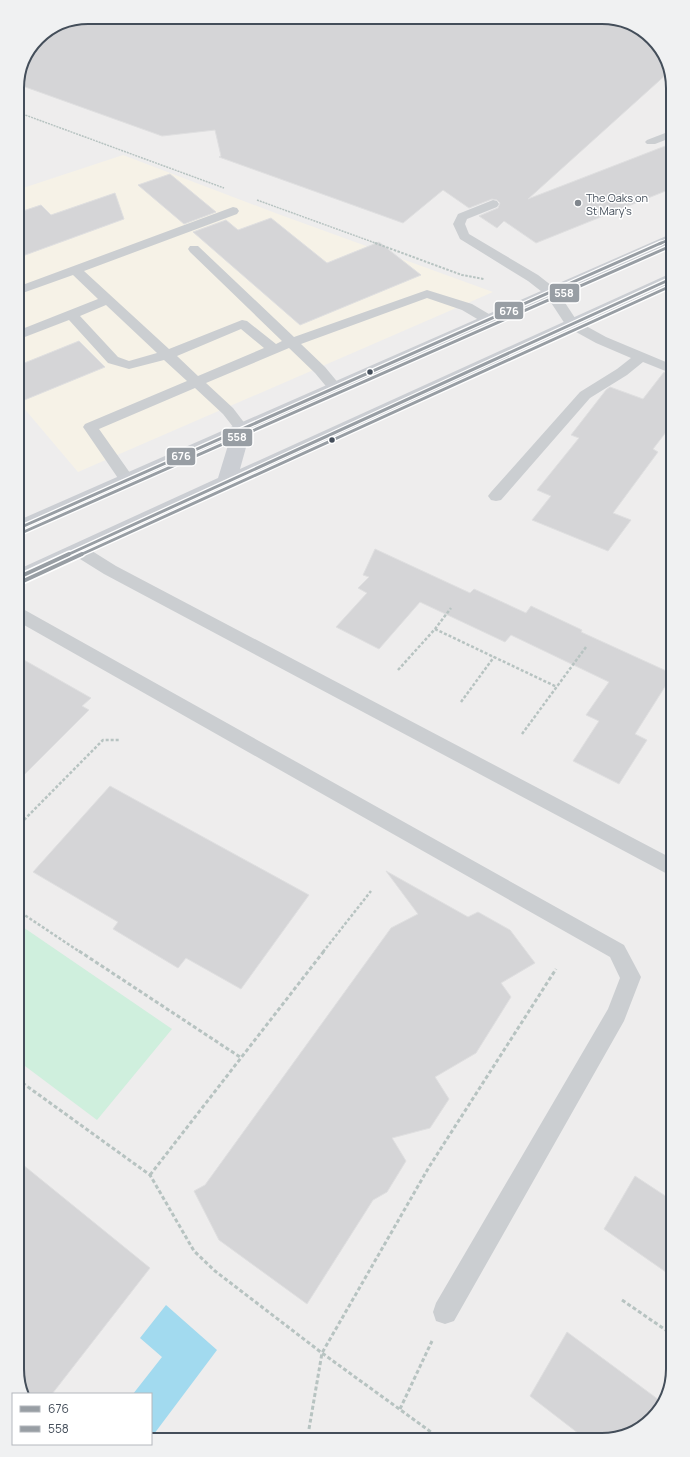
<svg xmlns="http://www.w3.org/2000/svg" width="690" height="1457" font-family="Manrope,sans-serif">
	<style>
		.commercial { fill: #f6f2e7 }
		.green { fill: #cfefdd }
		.water { fill: #a2daef }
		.building { fill: #d5d5d7; stroke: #dfdfe0 }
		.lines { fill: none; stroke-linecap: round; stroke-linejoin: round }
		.path-far3 { stroke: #b7c3c1; stroke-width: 1.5; stroke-dasharray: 2 1; stroke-linecap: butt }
		.path-far2 { stroke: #b7c3c1; stroke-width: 2; stroke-dasharray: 2.5 1.5; stroke-linecap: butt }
		.path-far1 { stroke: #b7c3c1; stroke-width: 2.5; stroke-dasharray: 3 2; stroke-linecap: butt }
		.path { stroke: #b7c3c1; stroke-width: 3; stroke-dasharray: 4 2.5; stroke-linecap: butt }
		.lane { fill: #cbced1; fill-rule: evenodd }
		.secondary { fill: #cbced3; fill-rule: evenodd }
		.bus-1-far2-casing { stroke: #fff; stroke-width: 4.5 }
		.bus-1-far1-casing { stroke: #fff; stroke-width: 5.5 }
		.bus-1-casing { stroke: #fff; stroke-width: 7 }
		.bus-2-far1-casing { stroke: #fff; stroke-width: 5.5 }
		.bus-2-casing { stroke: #fff; stroke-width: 7 }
		.bus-1-far2 { stroke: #989ea4; stroke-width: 2.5 }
		.bus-1-far1 { stroke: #989ea4; stroke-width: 3 }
		.bus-1 { stroke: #989ea4; stroke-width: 4 }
		.bus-2-far1 { stroke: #989ea4; stroke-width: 3 }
		.bus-2 { stroke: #989ea4; stroke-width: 4 }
		.poi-dot { fill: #80868d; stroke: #fff; stroke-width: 1.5 }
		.bus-dot { fill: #444e5a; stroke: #fff; stroke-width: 1.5 }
		.labels { text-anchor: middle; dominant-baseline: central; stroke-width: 3; stroke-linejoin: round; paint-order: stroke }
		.far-poi-label { font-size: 11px; fill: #444e5a; stroke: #fff; text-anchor: start }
		.rim { fill: none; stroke: #444e5a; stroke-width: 2 }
		.line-badge { stroke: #fff; stroke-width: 1.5 }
		.badge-label { font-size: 11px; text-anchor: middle; font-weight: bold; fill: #fff }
	</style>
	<rect width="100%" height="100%" fill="#eeeded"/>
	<!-- commercial -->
	<polygon class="commercial" points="123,155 278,214 493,292 78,472 17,400 17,190"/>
	<!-- green -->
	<polygon class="green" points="17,923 172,1029 97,1120 17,1060"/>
	<!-- water -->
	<polygon class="water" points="166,1305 217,1350 151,1438 151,1394 133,1394 162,1357 140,1338"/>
	<!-- building -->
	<g class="building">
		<polygon points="88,17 607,17 645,32 668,61 670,71 528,199 673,143 673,188 536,243 504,221 497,228 479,216 498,208 500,203 497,200 492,199 469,208 443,190 403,223 219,157 221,156 215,130 162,136 17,84 38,38 61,22"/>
		<polygon points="170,174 216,212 184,224 138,185"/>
		<polygon points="115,193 124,219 17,258 17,213 41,205 51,215"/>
		<polygon points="271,218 327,263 379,242 421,275 300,325 193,232 226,220 238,230"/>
		<polygon points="79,341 105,367 17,403 17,366"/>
		<polygon points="664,372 673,375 673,423 653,449 658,452 613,513 631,520 608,551 532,520 551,496 537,490 579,438 571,435 606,390 610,387 643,399"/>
		<polygon points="375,549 470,593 474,589 526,613 531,606 582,630 581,632 673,674 635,734 647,740 619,784 573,761 599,721 586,715 609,682 511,635 505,642 420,602 379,649 336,627 367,593 358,588 369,577 363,575"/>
		<polygon points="17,656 91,698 82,706 89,710 17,782"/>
		<polygon points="110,786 309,895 241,989 186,958 178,968 113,929 118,922 33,872"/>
		<polygon points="386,871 468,917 478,912 510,930 535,963 501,983 511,997 476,1053 435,1077 449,1099 430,1128 392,1138 406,1161 387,1192 373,1200 307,1304 219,1240 194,1191 205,1185 391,928 418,914"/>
		<polygon points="17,1160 150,1268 52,1394 31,1394 20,1384 17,1369"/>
		<polygon points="635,1176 673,1201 673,1277 604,1229"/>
		<polygon points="567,1332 663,1403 661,1409 629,1435 602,1440 587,1440 530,1396"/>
	</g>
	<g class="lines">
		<!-- path-far3 -->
		<g class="path-far3">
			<polyline points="17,112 224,188"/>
			<polyline points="257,200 378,244"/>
		</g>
		<!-- path-far2 -->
		<polyline class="path-far2" points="375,243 462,275 484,279"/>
		<!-- path-far1 -->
		<g class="path-far1">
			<polyline points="435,629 557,687"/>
			<polyline points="398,670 435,629 451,608"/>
			<polyline points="461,702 494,657"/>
			<polyline points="522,734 586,647"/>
			<polyline points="17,827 103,740 119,740"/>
			<polyline points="17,910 80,952"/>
			<polyline points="323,952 371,891"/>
		</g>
		<!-- path -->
		<g class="path">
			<polyline points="79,951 240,1057"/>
			<polyline points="17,1079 150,1175 194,1251 215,1271 322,1353 442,1440"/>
			<polyline points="150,1175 324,951"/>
			<polyline points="622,1300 673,1335"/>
			<polyline points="400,1409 432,1341"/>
			<polyline points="309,1429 322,1353 429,1167 556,969"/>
		</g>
		<!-- lane -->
		<g class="lane">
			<polygon points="673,130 673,137 655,144 647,144 645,142 647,140"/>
			<polygon points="493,200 497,201 499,204 497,207 467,219 465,224 469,234 538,275 556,289 577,321 606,337 673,365 673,374 643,362 627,375 590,398 501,500 496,501 491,500 488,496 491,492 580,392 617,369 631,358 596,343 567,327 546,295 528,281 460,239 453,224 458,214"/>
			<path d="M233 207 237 208 239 211 237 214 84 271 169 349 242 320 247 321 276 344 282 341 190 252 188 249 190 246H198L294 337 427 290 472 304 494 317 496 320 494 323H484L462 310 427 298 301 344 325 367 340 385 342 388 340 391 335 392 330 391 315 373 289 348 206 383 233 408 249 429 247 432 242 434 237 432 223 414 195 388 99 429 135 480 132 484 127 485 122 484 83 427 85 424 187 381 164 360 129 369 108 363 69 320 17 340V331L98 299 73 275 17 295V287ZM106 305 157 353 129 361 118 357 80 316ZM241 329 264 348 198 376 177 356Z"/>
			<polygon points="78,544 84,546 116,566 673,859 673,877 104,574 72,554 70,550 72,546"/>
			<polygon points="17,607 23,609 624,945 641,977 624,1021 454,1321 445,1324 436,1321 433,1312 436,1303 608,1009 620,978 610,957 17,621"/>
		</g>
		<!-- secondary -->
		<polygon class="secondary" points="673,233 673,244 250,433 240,469 667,275 673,273 673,284 17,585 17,570 218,478 229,442 17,536 17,521"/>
		<defs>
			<polyline id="bus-1-far2" points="659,244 673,238"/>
			<g id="bus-1-far1">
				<polyline points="17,529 661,243"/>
				<polyline points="67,555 673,278"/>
			</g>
			<polyline id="bus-1" points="17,578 69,554"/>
			<g id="bus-2-far1">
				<polyline points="19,534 673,245"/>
				<polyline points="80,555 673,285"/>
			</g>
			<polyline id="bus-2" points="19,583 82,554"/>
		</defs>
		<!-- bus-1-far2 casing -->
		<use href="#bus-1-far2" class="bus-1-far2-casing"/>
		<!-- bus-1-far1 casing -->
		<use href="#bus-1-far1" class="bus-1-far1-casing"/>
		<!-- bus-1 casing -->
		<use href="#bus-1" class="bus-1-casing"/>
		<!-- bus-2-far1 casing -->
		<use href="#bus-2-far1" class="bus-2-far1-casing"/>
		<!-- bus-2 casing -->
		<use href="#bus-2" class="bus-2-casing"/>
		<!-- bus-1-far2 -->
		<use href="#bus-1-far2" class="bus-1-far2"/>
		<!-- bus-1-far1 -->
		<use href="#bus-1-far1" class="bus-1-far1"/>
		<!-- bus-1 -->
		<use href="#bus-1" class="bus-1"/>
		<!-- bus-2-far1 -->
		<use href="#bus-2-far1" class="bus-2-far1"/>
		<!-- bus-2 -->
		<use href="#bus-2" class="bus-2"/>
	</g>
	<!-- markers -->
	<circle class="poi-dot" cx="578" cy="203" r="4"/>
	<g class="bus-dot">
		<circle cx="370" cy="372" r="3.5"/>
		<circle cx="332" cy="440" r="3.5"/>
	</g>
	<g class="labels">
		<!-- far-poi labels -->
		<g class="far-poi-label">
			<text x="586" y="197">The Oaks on<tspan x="586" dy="13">St Mary's</tspan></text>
		</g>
	</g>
	<!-- crop -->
	<path d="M0 0H690V1457H0ZM88 24H602A64 64 0 0 1 666 88V1369A64 64 0 0 1 602 1433H88A64 64 0 0 1 24 1369V88A64 64 0 0 1 88 24Z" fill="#f0f1f2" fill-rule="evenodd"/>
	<path class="rim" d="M88 24H602A64 64 0 0 1 666 88V1369A64 64 0 0 1 602 1433H88A64 64 0 0 1 24 1369V88A64 64 0 0 1 88 24Z"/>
	<g class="line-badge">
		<rect x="549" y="283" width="31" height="20" rx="4" fill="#989ea4"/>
		<rect x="494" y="301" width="30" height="19" rx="4" fill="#989ea4"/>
		<rect x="222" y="428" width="31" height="19" rx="4" fill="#989ea4"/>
		<rect x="166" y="447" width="30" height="19" rx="4" fill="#989ea4"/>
	</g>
	<g class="badge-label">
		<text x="564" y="297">558</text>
		<text x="509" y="315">676</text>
		<text x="237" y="441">558</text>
		<text x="181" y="460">676</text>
	</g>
	<!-- legend -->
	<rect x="12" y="1393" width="140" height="52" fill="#ffffff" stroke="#b4b8bd"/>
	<rect x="20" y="1406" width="20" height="6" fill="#989ea4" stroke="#b4b8bd"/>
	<text x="48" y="1413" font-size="12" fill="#444e5a">676</text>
	<rect x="20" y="1426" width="20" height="6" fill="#989ea4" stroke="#b4b8bd"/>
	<text x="48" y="1433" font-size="12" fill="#444e5a">558</text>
</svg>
